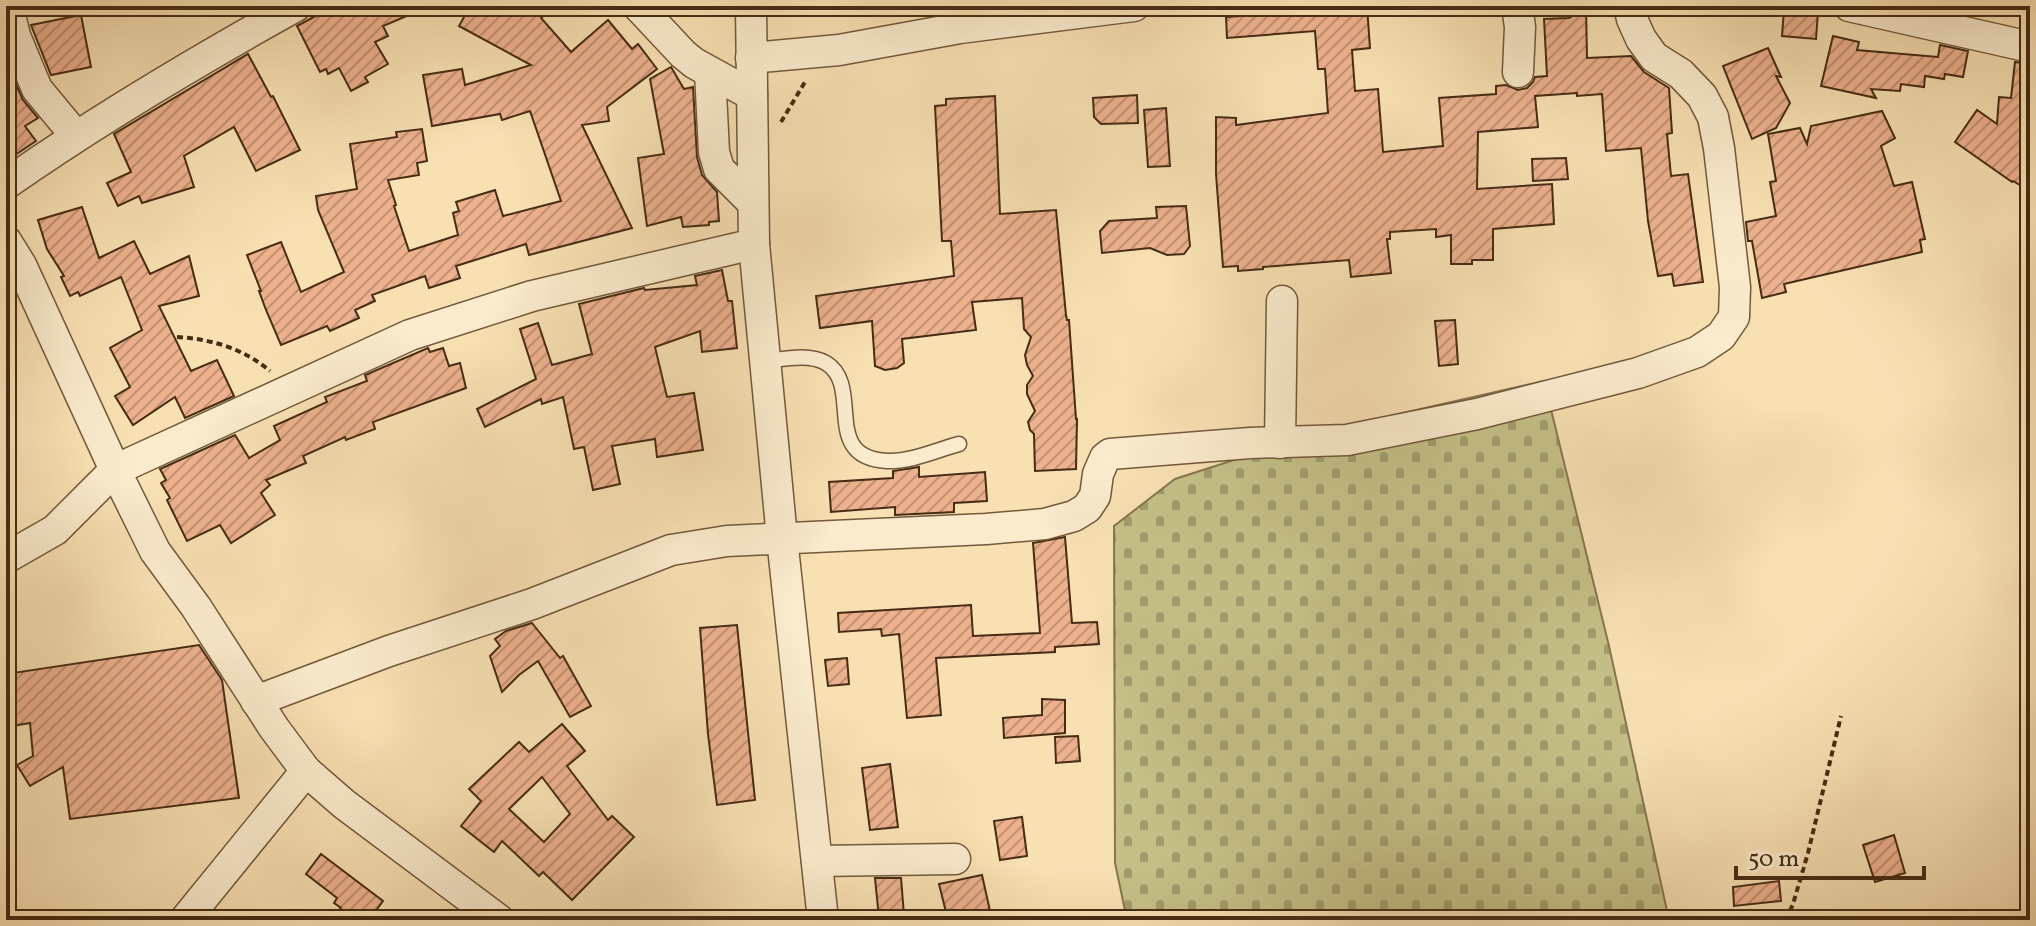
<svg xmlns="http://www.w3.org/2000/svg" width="2036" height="926" font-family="Vollkorn,serif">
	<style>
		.cemetery { fill: url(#cemetery-stones); stroke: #86764c; stroke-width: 2 }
		.building { fill: url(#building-hatch); stroke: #462c12; stroke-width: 2; fill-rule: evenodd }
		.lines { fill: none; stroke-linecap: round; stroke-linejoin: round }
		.lane-casing { stroke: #72593a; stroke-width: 17 }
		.street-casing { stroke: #72593a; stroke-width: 33 }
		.path { stroke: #462c12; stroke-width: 4; stroke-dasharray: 6 4; stroke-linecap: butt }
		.lane { stroke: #faebcd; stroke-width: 14 }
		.street { stroke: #faebcd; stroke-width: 30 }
	</style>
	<defs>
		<pattern id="cemetery-stones" width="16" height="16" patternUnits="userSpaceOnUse" patternTransform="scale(2)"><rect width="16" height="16" fill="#c5c087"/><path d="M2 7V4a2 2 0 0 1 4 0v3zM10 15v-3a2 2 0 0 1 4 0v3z" fill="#a29c6d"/></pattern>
		<pattern id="building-hatch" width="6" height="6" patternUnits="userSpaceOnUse" patternTransform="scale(2)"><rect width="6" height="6" fill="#edb18e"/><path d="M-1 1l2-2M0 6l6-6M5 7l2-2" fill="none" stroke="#c29073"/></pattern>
	</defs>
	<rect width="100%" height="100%" fill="#f7e0b2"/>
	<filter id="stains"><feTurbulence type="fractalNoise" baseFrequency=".0025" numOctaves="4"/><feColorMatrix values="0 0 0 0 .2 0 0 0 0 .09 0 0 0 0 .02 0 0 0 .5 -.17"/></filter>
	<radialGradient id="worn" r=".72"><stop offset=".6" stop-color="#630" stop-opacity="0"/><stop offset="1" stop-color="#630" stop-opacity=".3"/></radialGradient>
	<!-- cemetery -->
	<polygon class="cemetery" points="1544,381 1609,646 1669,920 1127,920 1115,863 1114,526 1175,479 1324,431"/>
	<!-- building -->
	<g class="building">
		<polygon points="334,6 430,6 383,26 388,36 375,42 388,64 365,77 368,82 351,91 339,68 328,74 326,69 320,72 297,26"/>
		<polygon points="470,6 556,6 541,18 571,52 608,20 632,49 638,44 657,69 607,107 609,121 582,125 632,228 529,255 526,244 456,266 460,278 429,288 425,276 372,295 375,301 355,310 359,318 330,331 327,326 281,345 266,310 259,291 261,291 247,255 281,242 301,292 344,272 318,210 316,196 357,189 350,144 397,137 396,132 422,129 427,161 417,163 419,175 388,180 396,205 394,206 409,251 458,235 453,213 459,211 456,202 495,190 503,216 561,201 530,111 502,120 500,114 432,126 423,75 462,69 465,85 531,65 459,26"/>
		<polygon points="1330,6 1367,6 1370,48 1352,50 1355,91 1378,89 1383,152 1443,146 1439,98 1496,94 1496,86 1506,85 1518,90 1527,88 1533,82 1535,77 1547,76 1544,19 1569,18 1586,8 1587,58 1631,56 1644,72 1669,88 1672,133 1667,134 1671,176 1688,174 1703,282 1674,286 1672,274 1658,276 1648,221 1641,148 1606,151 1602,94 1577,96 1577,93 1535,96 1538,127 1478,132 1477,189 1552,184 1554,224 1493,229 1493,260 1472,260 1472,264 1451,264 1451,235 1436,237 1436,229 1390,232 1390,239 1387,239 1391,273 1351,277 1349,260 1263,267 1263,269 1238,271 1238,266 1223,267 1216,174 1216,117 1236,118 1236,125 1328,113 1325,69 1318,69 1315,31 1227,38 1226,17 1330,10"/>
		<polygon points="1784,9 1818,12 1816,39 1782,36"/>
		<polygon points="81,15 91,67 51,75 31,25"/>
		<polygon points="1833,36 1859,42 1857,50 1938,57 1940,45 1968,51 1963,77 1945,74 1944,79 1925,76 1924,87 1901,84 1900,91 1871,89 1876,98 1821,86"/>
		<polygon points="1768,48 1781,77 1776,76 1790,103 1776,128 1752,139 1723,66"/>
		<polygon points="248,54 271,97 273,96 300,150 256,171 234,127 184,156 194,187 142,203 139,196 118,206 107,183 131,172 114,134"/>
		<polygon points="2015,62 2030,64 2030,191 2013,181 2012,182 1955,142 1977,110 1997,124 1999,97 2011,98"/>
		<polygon points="671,67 684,89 693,87 697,157 702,175 717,192 719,221 709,222 709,225 683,227 681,217 647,226 638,158 664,154 650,79"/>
		<polygon points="12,75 23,100 38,118 25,126 36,141 6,161 6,79"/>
		<polygon points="1137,95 1138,123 1101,124 1094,117 1093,98"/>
		<polygon points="995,96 1000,214 1056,210 1066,315 1067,320 1069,320 1076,419 1077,419 1076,469 1035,471 1034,434 1030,430 1028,422 1035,411 1027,394 1027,385 1033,376 1027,365 1025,355 1031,337 1024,329 1022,298 972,302 976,330 902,339 904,363 897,368 885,370 875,366 872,321 820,328 816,296 954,276 951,241 942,241 935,106 946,105 946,99"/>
		<polygon points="1166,108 1170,166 1148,167 1144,110"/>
		<polygon points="1882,111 1895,138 1881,146 1894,186 1912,182 1925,239 1920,240 1922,252 1784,284 1786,292 1762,298 1752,241 1748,241 1746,222 1776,216 1770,182 1776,181 1768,134 1800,128 1807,144 1811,126"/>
		<polygon points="1566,158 1568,179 1533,181 1532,159"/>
		<polygon points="1186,206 1190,246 1184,254 1167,255 1150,248 1102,253 1100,231 1109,221 1157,218 1156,207"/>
		<polygon points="82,207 99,258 134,241 150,274 189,256 199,296 159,306 191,371 217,360 234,396 185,418 175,397 133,425 115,396 130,387 110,348 142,330 121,277 80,296 78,292 70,296 61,277 64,276 47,249 38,220"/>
		<polygon points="722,270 728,301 732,301 737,348 702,352 700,331 655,347 667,397 694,393 703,450 657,457 655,439 612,446 620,484 593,490 584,447 574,449 563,397 542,404 541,399 485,427 477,409 536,379 520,329 538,323 552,365 592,354 579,304 644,288 645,290 697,285 695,276"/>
		<polygon points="1455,320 1458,364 1439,366 1435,321"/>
		<polygon points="428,348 430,352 443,348 449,366 460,363 466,388 373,422 375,429 346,440 345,437 303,456 306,463 266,480 270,485 261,493 275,515 231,543 220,525 187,541 167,500 170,498 161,483 166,480 160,469 235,435 249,458 280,440 274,426 327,402 325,397 367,381 365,375"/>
		<polygon points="919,467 919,477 985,472 987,501 954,503 954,512 895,515 895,507 831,512 829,482 893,478 893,471"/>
		<polygon points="1065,537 1072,623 1097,622 1099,644 1055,647 1055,652 936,658 941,715 907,718 899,634 882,636 881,629 839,632 838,613 971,605 973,636 1040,633 1033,543"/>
		<polygon points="532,623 560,658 563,656 591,706 570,717 538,661 519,675 502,692 490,656 500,646 495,639 506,631"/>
		<polygon points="737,625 755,800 717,805 708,734 700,628"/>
		<polygon points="199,645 222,680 239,798 70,819 63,767 30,786 17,765 33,756 30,723 6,727 6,674"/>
		<polygon points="847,658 849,684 828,686 825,660"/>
		<polygon points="1042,699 1065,700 1065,733 1004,738 1003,718 1042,715"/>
		<path d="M562 724 585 751 567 766 608 820 612 816 634 837 572 900 543 872 539 876 502 841 494 852 461 826 481 801 469 789 519 742 529 752ZM542 777 570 814 544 842 509 809Z"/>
		<polygon points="1078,736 1080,761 1056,763 1055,737"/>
		<polygon points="890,764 898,827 870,830 862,768"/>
		<polygon points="1022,817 1027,856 1000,860 994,821"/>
		<polygon points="1894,835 1905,873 1875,882 1863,845"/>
		<polygon points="321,854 383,901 369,920 351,920 339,910 341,908 334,903 337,898 306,874"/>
		<polygon points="982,875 992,920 948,920 939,884"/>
		<polygon points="875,878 901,878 904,915 879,918"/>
		<polygon points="1779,881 1781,901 1734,906 1733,887"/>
	</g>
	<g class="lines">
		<defs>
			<path id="lane" d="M766 361C783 359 810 353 826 363 864 386 820 458 887 461 911 462 937 450 959 444"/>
			<g id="street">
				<polyline points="8,6 15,36 37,89 76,136"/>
				<polyline points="638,6 683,54 694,63 752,95"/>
				<polyline points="751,6 754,244 782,538 823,920"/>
				<polyline points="1517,6 1520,27 1518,72"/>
				<polyline points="1849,6 2030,47"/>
				<polyline points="751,58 839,50 960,28 1134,6"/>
				<polyline points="710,72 714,152 719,169 753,203"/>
				<path d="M6 184C99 119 197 61 296 6"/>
				<polyline points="6,241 21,265 115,470 155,551 196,607 274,728 306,771 344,804 499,920"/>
				<polyline points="1280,443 1282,301"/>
				<polyline points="6,558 55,530 115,470 410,335 532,296 754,244"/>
				<polyline points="256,701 389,651 532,604 671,550 727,541 986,529 1045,524 1074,516 1087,508 1095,496 1098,474 1105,458 1110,454 1250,443 1347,440 1477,414 1638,373 1697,352 1721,336 1734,317 1735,287 1719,148 1713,117 1702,96 1681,74 1654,57 1641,39 1632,19 1629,6"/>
				<polyline points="817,861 955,859"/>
				<polyline points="185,920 306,771"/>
			</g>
		</defs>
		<!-- lane casing -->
		<use href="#lane" class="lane-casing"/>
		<!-- street casing -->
		<use href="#street" class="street-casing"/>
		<!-- path -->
		<g class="path">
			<polyline points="781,122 805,82"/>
			<path d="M177 337C212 339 244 349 270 371"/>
			<polyline points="1786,920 1793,904 1808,853 1841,716"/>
		</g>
		<!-- lane -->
		<use href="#lane" class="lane"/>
		<!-- street -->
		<use href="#street" class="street"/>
	</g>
	<!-- margin -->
	<rect width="2036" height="926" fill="none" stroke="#f7e0b2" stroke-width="32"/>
	<rect x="8" y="8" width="2020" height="910" fill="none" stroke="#462c12" stroke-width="4"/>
	<rect x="16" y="16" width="2004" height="894" fill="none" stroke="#462c12" stroke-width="2"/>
	<!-- scale -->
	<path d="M1736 866v12h188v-12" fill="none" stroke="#462c12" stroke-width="4"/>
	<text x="1748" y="866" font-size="24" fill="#462c12" stroke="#faebcd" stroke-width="6" paint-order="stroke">50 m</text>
	<rect width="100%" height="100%" filter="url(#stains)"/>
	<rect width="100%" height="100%" fill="url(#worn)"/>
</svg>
